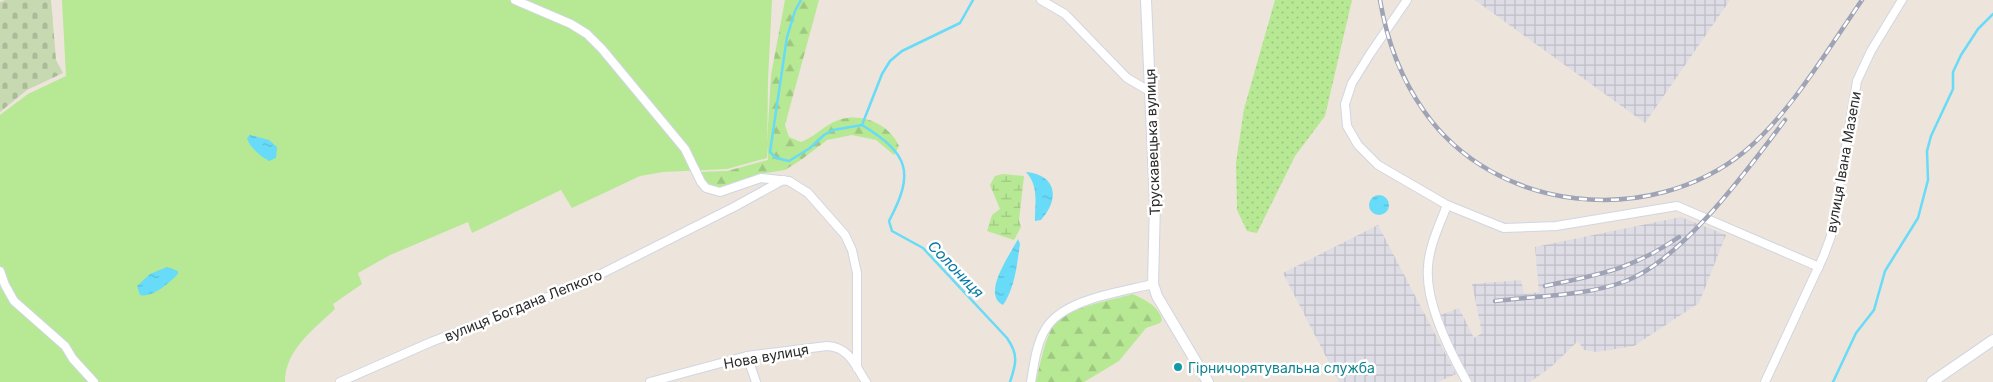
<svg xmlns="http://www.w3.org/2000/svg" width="1993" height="382" font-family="Inter,sans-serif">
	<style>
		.industrial { fill: url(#industrial-grid) }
		.grass { fill: url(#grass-dots) }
		.forest { fill: url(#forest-firs) }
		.wetland { fill: url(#wetland-marsh) }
		.cemetery { fill: url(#cemetery-stones) }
		.garden { fill: #b7e894 }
		.water { fill: url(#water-ripples) }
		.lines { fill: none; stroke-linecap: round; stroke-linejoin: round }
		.stream { stroke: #67dbf7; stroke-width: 2.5 }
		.minor-casing { stroke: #d0d6e4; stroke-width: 10 }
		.tertiary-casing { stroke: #d0d6e4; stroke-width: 12 }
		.minor { stroke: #fff; stroke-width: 8 }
		.tertiary { stroke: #fff; stroke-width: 10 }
		.rail-casing { stroke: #9ea3b6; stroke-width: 4.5 }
		.rail { stroke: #fff; stroke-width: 2.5; stroke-dasharray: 8; stroke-linecap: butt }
		.culture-dot { fill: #0f9aa8; stroke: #fff; stroke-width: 2 }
		.labels { text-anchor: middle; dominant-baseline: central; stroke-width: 5; stroke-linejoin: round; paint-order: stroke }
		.street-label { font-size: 14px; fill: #2a2a2a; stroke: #fff }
		.culture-label { font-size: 14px; fill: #0d838f; stroke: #fff; text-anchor: start }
		.water-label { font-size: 15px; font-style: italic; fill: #0479a5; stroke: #fff }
	</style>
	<defs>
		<pattern id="industrial-grid" width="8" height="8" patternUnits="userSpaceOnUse" patternTransform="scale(1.25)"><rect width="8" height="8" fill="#dedce5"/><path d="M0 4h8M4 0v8" fill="none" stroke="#bfbdc5"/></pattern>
		<pattern id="grass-dots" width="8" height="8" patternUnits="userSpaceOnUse" patternTransform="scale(1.25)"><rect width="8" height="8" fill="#b7e894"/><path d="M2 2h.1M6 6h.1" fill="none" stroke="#9ec780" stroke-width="1.8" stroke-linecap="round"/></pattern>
		<pattern id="forest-firs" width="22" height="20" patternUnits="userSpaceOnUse" patternTransform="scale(1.25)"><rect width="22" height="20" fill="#b7e894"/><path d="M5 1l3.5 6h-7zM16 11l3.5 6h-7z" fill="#9ec780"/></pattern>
		<pattern id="wetland-marsh" width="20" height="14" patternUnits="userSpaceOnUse" patternTransform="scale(1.25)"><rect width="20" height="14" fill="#b7e894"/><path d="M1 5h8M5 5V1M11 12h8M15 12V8" fill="none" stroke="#9ec780"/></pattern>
		<pattern id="cemetery-stones" width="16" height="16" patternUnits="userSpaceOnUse" patternTransform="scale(1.25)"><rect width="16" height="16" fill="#c7d9b1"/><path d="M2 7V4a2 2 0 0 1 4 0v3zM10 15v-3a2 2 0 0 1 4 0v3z" fill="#abba98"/></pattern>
		<pattern id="water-ripples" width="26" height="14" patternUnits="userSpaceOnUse" patternTransform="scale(1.25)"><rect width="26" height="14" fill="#67dbf7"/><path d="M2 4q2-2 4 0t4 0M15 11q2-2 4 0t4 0" fill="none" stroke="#5abcd4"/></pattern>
	</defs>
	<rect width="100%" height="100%" fill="#ede4db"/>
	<!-- industrial -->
	<g class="industrial">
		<polygon points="1475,0 1730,0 1645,123"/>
		<polygon points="1681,217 1726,235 1699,303 1634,346 1597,352 1584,350 1578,341 1551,367 1530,382 1472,382 1453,349 1440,315 1459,308 1474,338 1482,333 1472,284 1521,280 1524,294 1539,292 1535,247"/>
		<polygon points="1378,225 1456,374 1438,382 1339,382 1283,273"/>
	</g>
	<!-- grass -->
	<polygon class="grass" points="1275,0 1352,0 1325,116 1295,156 1257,233 1247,231 1237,210 1236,163 1244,109"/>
	<!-- forest -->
	<g class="forest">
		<path d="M785 0H819L785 125 789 137 801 142C812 138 820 130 830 124 854 109 888 121 899 146L894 155 876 140 852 135 827 140 801 160 785 170 759 174 720 187 707 184 699 172 727 171 768 160 767 143 771 75Z"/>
		<path d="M1133 294C1145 300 1159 306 1162 320L1160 323 1146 328 1119 361 1084 382H1036C1040 365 1043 346 1051 330 1063 307 1110 301 1133 294Z"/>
	</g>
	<!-- wetland -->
	<polygon class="wetland" points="1003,174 1024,176 1019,220 1021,227 1014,240 987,231 992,215 1000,209 990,185 995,176"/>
	<!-- cemetery -->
	<polygon class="cemetery" points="5,0 51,0 56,60 63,73 27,90 0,112 0,2"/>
	<!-- garden -->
	<path class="garden" d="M62 0H772L768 79 767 158 727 169 663 172 640 176 572 208 561 190 472 233 468 222 390 255 358 273 362 284 333 304 335 309C313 330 285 350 285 382H0V115L28 94 66 76Z"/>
	<!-- water -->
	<g class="water">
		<path d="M250 135 269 140 277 147 276 158 269 161C261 157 249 147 247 138Z"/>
		<path d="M1026 172C1057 175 1060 199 1041 220L1035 221C1035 203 1039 186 1026 172Z"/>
		<circle cx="1379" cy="205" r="10"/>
		<path d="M1018 239 1020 244C1017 264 1015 288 1003 305 981 294 1010 255 1018 239Z"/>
		<path d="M167 267 178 271V274C169 283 153 298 140 295L137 286 150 274Z"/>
	</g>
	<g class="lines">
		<!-- stream -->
		<g class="stream">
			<path d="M801 0 795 11 787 37 770 152 776 158 789 161 810 148 824 135 833 130 862 125C909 154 915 172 889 221L892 231 923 248 1007 338C1019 355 1016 364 1010 382"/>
			<polyline points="862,125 882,74 890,61 902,51 960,23 973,0"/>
			<polyline points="1833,382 1856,333 1874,310 1885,271 1918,218 1928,180 1927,151 1931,136 1953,89 1953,72 1961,55 1978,29 1993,14"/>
		</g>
		<defs>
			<g id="minor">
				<polyline points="515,0 571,24 587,34 602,49 685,149 701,182 706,188 720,192 761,178 789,181 808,193 845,235 852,250 857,273 857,368"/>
				<polyline points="1041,0 1065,14 1127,78 1151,92"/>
				<polyline points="1407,0 1370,54 1352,83 1345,104 1347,126 1358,145 1378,165 1447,205 1504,228 1556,226 1677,206 1819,267"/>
				<path d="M1447 205C1440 224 1429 246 1428 267 1425 302 1450 352 1467 382"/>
				<polyline points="0,271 5,285 14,301 65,346 73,359 94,382"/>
				<polyline points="747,356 756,382"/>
				<polyline points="340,382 431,342 581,284 734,207 783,180"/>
				<path d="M650 382 747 356 827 346C849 347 855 365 866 382"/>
				<path d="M1031 382C1034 365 1036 345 1045 330 1062 299 1121 292 1153 284"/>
				<polyline points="1765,382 1824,255 1831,236 1857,81 1871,51 1902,0"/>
			</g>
			<g id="tertiary">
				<polyline points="1146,0 1155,203 1153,284 1157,296 1208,382"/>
				<polyline points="1932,382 1993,340"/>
			</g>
		</defs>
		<!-- minor casing -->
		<use href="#minor" class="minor-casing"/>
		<!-- tertiary casing -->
		<use href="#tertiary" class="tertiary-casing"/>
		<!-- minor -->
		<use href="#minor" class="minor"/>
		<!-- tertiary -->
		<use href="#tertiary" class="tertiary"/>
		<defs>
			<g id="rail">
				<path d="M1380 0C1387 41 1400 77 1424 111 1495 213 1650 228 1744 152 1790 114 1828 49 1862 0"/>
				<path d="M1545 286C1600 274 1631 270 1679 237"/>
				<path d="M1495 301C1535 296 1585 296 1623 282 1681 262 1748 169 1785 120"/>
			</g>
		</defs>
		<!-- rail casing -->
		<use href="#rail" class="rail-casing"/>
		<!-- rail -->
		<use href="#rail" class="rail"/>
	</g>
	<!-- markers -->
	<circle class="culture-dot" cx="1178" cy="367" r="5"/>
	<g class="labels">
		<!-- street labels -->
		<g class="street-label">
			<text transform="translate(1152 142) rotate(-92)">Трускавецька вулиця</text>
			<text transform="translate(1843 162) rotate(-80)">вулиця Івана Мазепи</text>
			<text transform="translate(523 305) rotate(-22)">вулиця Богдана Лепкого</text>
			<text transform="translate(766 356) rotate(-10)">Нова вулиця</text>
		</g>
		<!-- culture labels -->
		<g class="culture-label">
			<text x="1188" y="367">Гірничорятувальна служба</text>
		</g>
		<!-- water labels -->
		<g class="water-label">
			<text transform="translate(956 269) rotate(46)">Солониця</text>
		</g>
	</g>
</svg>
